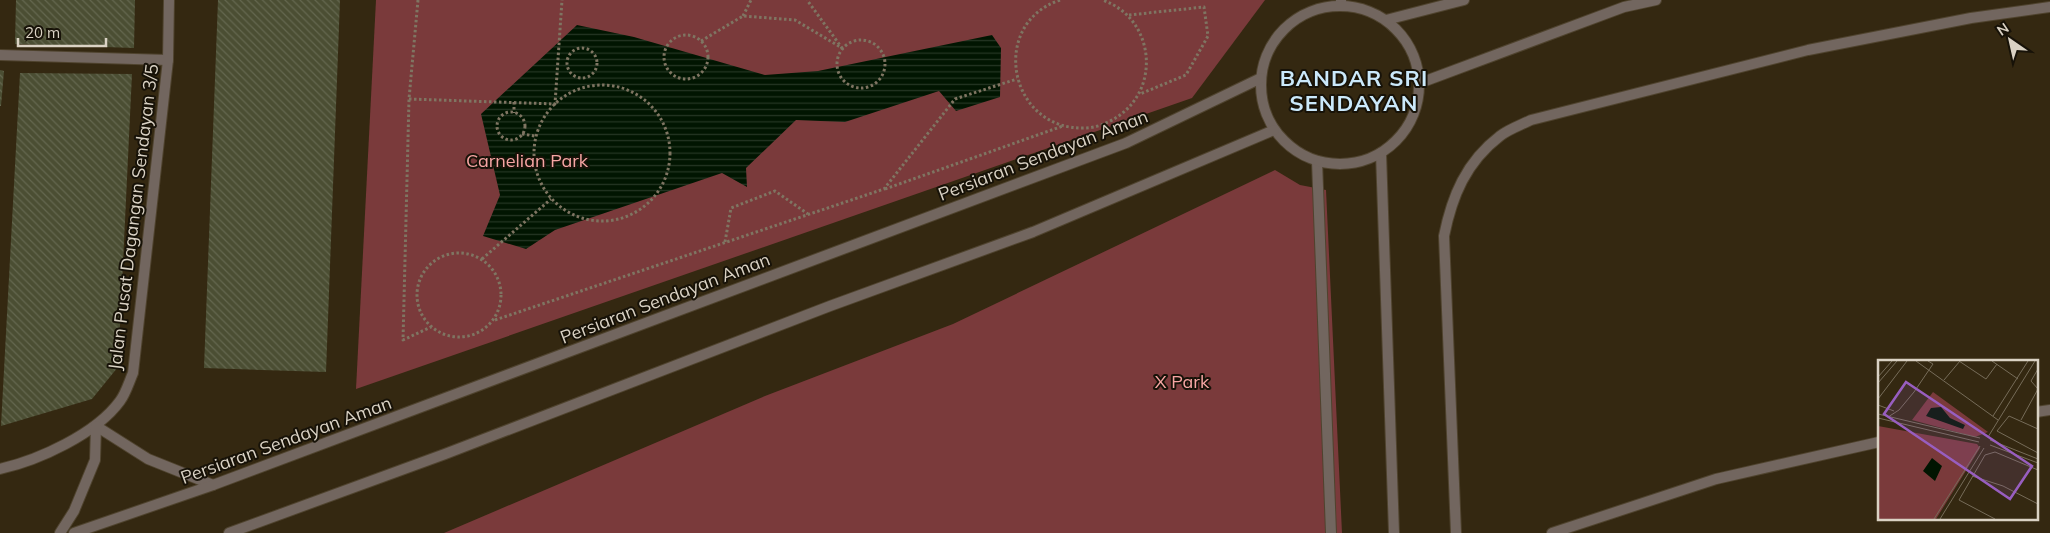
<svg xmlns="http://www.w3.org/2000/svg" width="2050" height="533" font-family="Mulish,sans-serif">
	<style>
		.green { fill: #7a3a3b }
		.water { fill: url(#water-rules) }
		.building { fill: url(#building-back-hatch) }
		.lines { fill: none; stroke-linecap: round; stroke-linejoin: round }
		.service-casing { stroke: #4f432e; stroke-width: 12 }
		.minor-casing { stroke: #4f432e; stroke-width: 12 }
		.tertiary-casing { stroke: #4f432e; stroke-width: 12 }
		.path { stroke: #7f7562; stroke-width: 3; stroke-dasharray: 2.5 2.5; stroke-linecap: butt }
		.service { stroke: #72665f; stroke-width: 10 }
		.minor { stroke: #72665f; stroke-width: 10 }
		.tertiary { stroke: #72665f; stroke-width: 10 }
		.path-bridge { stroke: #7f7562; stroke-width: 3; stroke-dasharray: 2.5 2.5; stroke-linecap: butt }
		.labels { text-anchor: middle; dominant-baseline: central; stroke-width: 4; stroke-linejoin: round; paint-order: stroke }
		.street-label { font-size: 18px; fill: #dad2c4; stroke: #171208 }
		.park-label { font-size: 18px; fill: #f7a6a4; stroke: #171208 }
		.district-label { font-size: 22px; font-weight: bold; letter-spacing: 1px; fill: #cbe9fb; stroke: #171208 }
		.inset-road { fill: none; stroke: #766c59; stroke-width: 1 }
		.view { fill: #985ec0; fill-opacity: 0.15; stroke: #985ec0; stroke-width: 2.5 }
		.inset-edge { fill: none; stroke: #dad2c4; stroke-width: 2.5 }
	</style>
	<defs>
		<pattern id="water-rules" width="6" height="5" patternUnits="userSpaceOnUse" patternTransform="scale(1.25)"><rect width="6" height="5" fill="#011501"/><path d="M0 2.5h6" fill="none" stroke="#253624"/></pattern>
		<pattern id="building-back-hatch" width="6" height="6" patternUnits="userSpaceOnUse" patternTransform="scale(1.25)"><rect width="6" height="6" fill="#4b4e33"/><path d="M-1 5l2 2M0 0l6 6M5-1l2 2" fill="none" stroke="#64674f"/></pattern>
	</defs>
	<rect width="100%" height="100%" fill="#342811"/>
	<!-- green -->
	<g class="green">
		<polygon points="376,0 1265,0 1192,98 356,389"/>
		<polygon points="1275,170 1300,185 1326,190 1342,533 444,533 765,396 953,324"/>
	</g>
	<!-- water -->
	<polygon class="water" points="577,25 634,37 765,75 818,71 992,35 1001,48 1000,97 956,111 939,91 845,122 796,120 746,168 747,187 722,173 555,230 526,249 483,236 500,195 481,114"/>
	<!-- building -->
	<g class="building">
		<polygon points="16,0 135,0 134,48 15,44"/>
		<polygon points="218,0 340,0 326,372 204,368"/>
		<polygon points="0,70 4,71 1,106 0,106"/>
		<polygon points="20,73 132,74 118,367 92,399 1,426"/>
	</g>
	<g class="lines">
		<defs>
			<polyline id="service" points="0,55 168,60"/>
			<g id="minor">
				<polyline points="1341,0 1341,6"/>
				<polyline points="1381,153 1394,533"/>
				<polyline points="1317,161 1331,533"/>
				<polyline points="2036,412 2050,410"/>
				<polyline points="96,426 148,459 213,485"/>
				<path d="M0 469C39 460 96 434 120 401 126 393 129 382 133 373L168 60 169 0"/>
				<polyline points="60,533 74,511 95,460 96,426"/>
				<path d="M1456 533 1444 236C1452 196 1466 162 1500 136 1509 129 1521 125 1531 120L1808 50 1971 18 2050 7"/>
				<polyline points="1552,533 1716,479 1879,442"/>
			</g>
			<g id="tertiary">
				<circle cx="1340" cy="85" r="79"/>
				<polyline points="1386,20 1464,0"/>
				<polyline points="1420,83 1624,7 1656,0"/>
				<polyline points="74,533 213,485 1126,143 1261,78"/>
				<polyline points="229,533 445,454 830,306 1033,232 1274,130"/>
			</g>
		</defs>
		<!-- service casing -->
		<use href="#service" class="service-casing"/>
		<!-- minor casing -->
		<use href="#minor" class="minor-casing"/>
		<!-- tertiary casing -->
		<use href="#tertiary" class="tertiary-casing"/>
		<!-- path -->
		<g class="path">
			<polyline points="418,0 409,99 403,340 431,327"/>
			<path d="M1060 0C988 24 1009 131 1085 128 1096 128 1108 123 1117 117 1162 88 1154 17 1102 0"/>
			<polyline points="1129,15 1204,7 1208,36 1186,75 1140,94"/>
			<polyline points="743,16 751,0"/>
			<circle cx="686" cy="57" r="22"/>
			<circle cx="861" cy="64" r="24"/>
			<circle cx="582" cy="63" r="15"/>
			<circle cx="602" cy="153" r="68"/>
			<polyline points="409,99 555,104 562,0"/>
			<polyline points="514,102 514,113"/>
			<circle cx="511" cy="126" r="14"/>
			<polyline points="522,134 535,136"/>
			<polyline points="885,189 1063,126"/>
			<polyline points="725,242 731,208 775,191 808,214"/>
			<circle cx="459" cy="295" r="42"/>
			<polyline points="482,259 551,199"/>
			<polyline points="495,320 884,189 955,99 1017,79"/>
		</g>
		<!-- service -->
		<use href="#service" class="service"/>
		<!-- minor -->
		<use href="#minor" class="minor"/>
		<!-- tertiary -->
		<use href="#tertiary" class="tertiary"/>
		<!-- path-bridge -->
		<polyline class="path-bridge" points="701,41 743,16 795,20 842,48 807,0"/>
	</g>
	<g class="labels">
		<!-- street labels -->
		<g class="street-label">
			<text transform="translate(1043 155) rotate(-21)">Persiaran Sendayan Aman</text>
			<text transform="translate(133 217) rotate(-83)">Jalan Pusat Dagangan Sendayan 3/5</text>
			<text transform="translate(665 298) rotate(-21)">Persiaran Sendayan Aman</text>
			<text transform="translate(286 440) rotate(-20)">Persiaran Sendayan Aman</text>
		</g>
		<!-- park labels -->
		<g class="park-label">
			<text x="527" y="160">Carnelian Park</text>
			<text x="1182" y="381">X Park</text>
		</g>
		<!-- district labels -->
		<g class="district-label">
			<text x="1354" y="78">BANDAR SRI<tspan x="1354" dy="25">SENDAYAN</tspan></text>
		</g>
	</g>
	<!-- overview -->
	<g transform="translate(1878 360)">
		<rect width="160" height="160" fill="#342811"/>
		<path d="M55 32 110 72 97 77 34 60ZM0 66 99 84 102 88 58 159H0Z" fill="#7a3a3b"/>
		<path d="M63 47 72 58 87 65 85 69 48 56 53 48ZM54 98 64 106 57 121 45 111Z" fill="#011501"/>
		<path class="inset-road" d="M38 1 120 60M81 1 108 19 119 4M114 1 140 19M160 9 153 21 160 29M0 17 14 1M66 20 82 1M0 23 19 1M0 39 29 1M0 45 16 51M0 54 102 78M115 56 150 1M10 57 21 50 36 32 55 4 50 1M0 58 101 82M143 60 160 29M160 69 131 56 119 71 160 93M110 77 157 1M112 80 160 99M112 85 160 103M94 116 125 126 160 144M56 159 102 86M62 159 106 88M117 159 81 140 107 95 117 92 160 110"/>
		<path class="view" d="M28 22 154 106 132 139 6 54Z"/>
		<rect width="160" height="160" class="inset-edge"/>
	</g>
	<!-- north arrow -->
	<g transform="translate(2010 40) rotate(326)" stroke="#171208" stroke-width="4" paint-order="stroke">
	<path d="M0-4L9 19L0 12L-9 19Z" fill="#dad2c4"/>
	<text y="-8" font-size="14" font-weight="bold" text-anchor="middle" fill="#dad2c4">N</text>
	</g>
	<!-- scale -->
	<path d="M18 38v8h88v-8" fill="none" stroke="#dad2c4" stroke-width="2.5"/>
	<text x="25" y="38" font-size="15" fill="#dad2c4" stroke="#171208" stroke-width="4" paint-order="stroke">20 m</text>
</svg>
